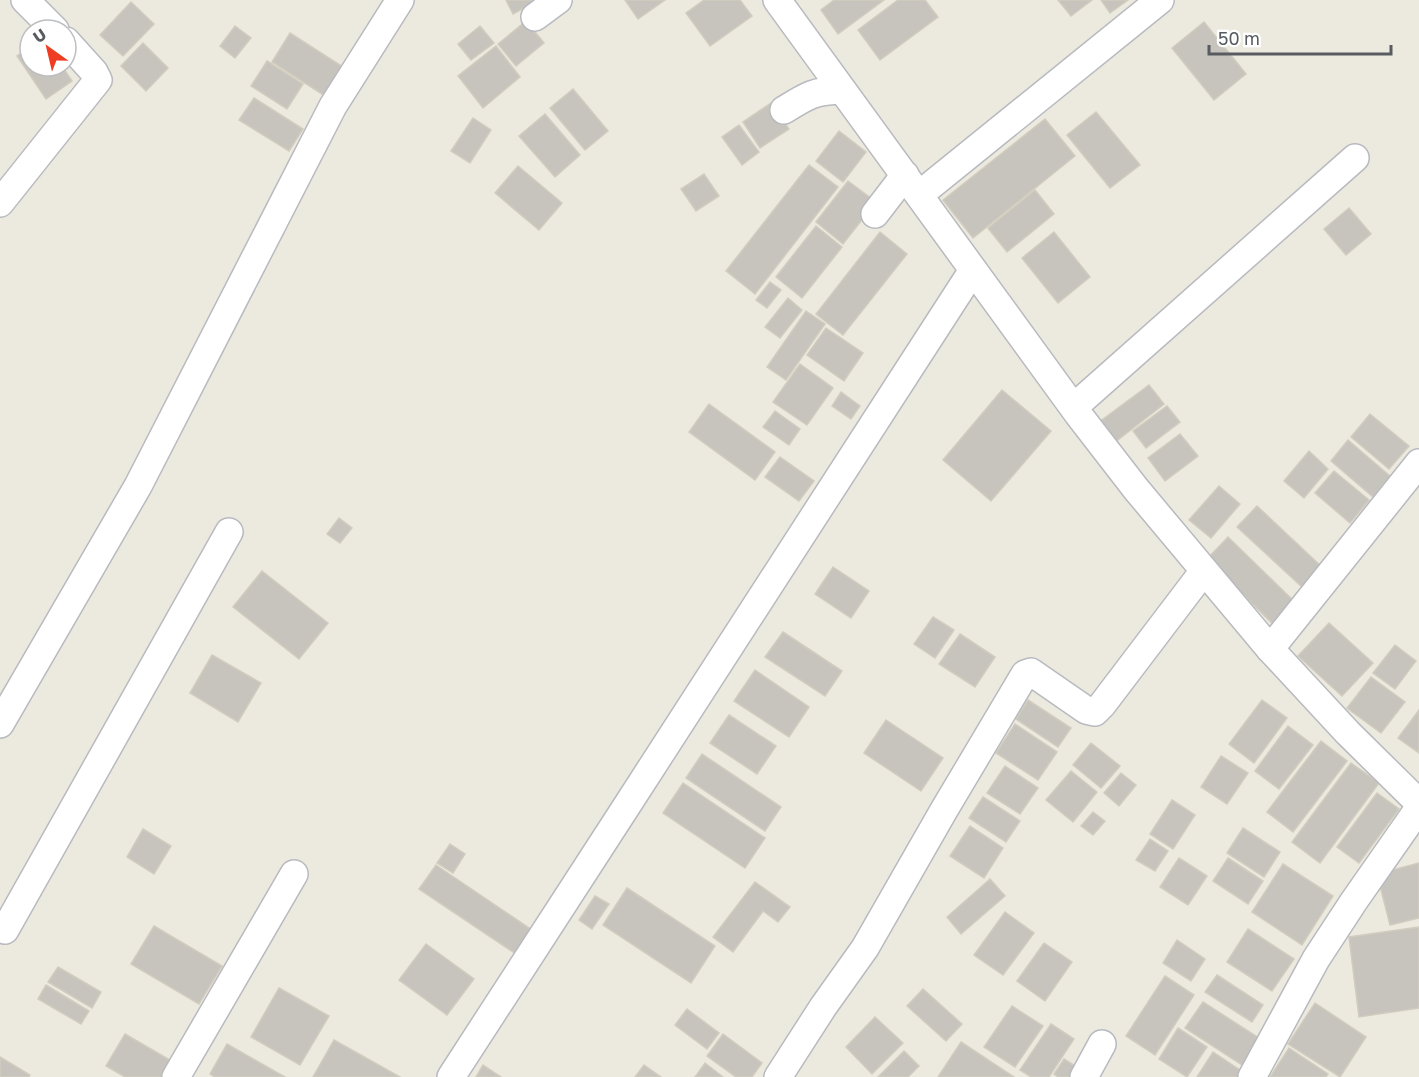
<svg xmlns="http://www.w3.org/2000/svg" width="1419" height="1077" font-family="'Golos Text',sans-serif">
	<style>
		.building { fill: #c7c4bd; stroke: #d1ccbe; stroke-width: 1.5 }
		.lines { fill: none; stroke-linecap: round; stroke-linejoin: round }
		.minor-casing { stroke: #b8babf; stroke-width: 30 }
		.minor { stroke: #fff; stroke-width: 27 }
	</style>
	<rect width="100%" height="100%" fill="#eceadf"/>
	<!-- building -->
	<g class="building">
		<polygon points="506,0 537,0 537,1 513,14"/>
		<polygon points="625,0 665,0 638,19"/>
		<polygon points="704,0 740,0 752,16 710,46 686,13"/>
		<polygon points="834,0 884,0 838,34 821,10"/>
		<polygon points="898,0 925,0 938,17 880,60 858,30"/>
		<polygon points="1058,0 1092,0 1071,16"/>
		<polygon points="1101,0 1128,0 1110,13"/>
		<polygon points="131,2 154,24 123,56 100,35"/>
		<polygon points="526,21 544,43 516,66 498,44"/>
		<polygon points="1204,22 1246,74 1214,100 1172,48"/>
		<polygon points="235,26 251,38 235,58 220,46"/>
		<polygon points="480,26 494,43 471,60 458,44"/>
		<polygon points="290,33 343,67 325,96 272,62"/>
		<polygon points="143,43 168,68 146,91 121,66"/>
		<polygon points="496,46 520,77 483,108 458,76"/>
		<polygon points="30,47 30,66 62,66 72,81 46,99 17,56"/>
		<polygon points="267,61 303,84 287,109 251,86"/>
		<polygon points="573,89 608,131 585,150 550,108"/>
		<polygon points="254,98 303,129 289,151 239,120"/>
		<polygon points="771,103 789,129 760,148 743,122"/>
		<polygon points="1096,112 1140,165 1110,188 1067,135"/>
		<polygon points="545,114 580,155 555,177 519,136"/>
		<polygon points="473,118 491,130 470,163 451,151"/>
		<polygon points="1045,119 1075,156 973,238 943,200"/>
		<polygon points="739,125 759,152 742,165 722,137"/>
		<polygon points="839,131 866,152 843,182 816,161"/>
		<polygon points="809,165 838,187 755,294 726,271"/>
		<polygon points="518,166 562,203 539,230 495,193"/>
		<polygon points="704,174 719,196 696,211 681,189"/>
		<polygon points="848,181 876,202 843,244 816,222"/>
		<polygon points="1035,190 1054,214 1007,252 988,228"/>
		<polygon points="1349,208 1371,234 1346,255 1324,229"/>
		<polygon points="816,226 842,247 802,298 776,277"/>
		<polygon points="880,232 907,254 843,335 816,314"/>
		<polygon points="1054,232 1090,277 1058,303 1022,258"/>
		<polygon points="770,282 781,290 767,308 756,300"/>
		<polygon points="788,298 802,310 780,338 765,327"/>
		<polygon points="806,311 825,324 786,380 767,367"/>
		<polygon points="826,328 863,353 844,381 807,355"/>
		<polygon points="800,364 833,388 807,425 773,402"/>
		<polygon points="1149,385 1164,404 1114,443 1098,423"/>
		<polygon points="1002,390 1051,431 991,501 943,460"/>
		<polygon points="841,392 860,406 851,419 832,406"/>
		<polygon points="709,404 775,452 755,480 689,432"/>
		<polygon points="1167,406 1180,422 1146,448 1133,431"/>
		<polygon points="775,411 800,429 789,445 763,427"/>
		<polygon points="1370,414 1409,446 1389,469 1351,437"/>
		<polygon points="1180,434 1198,456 1165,481 1148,458"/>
		<polygon points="1348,440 1390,476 1373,497 1331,461"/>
		<polygon points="1309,451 1328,469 1304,498 1284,481"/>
		<polygon points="780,457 814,481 799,501 765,477"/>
		<polygon points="1334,471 1369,500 1350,523 1315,493"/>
		<polygon points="1219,486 1240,504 1211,538 1189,520"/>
		<polygon points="1257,506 1322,567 1303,588 1237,527"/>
		<polygon points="339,518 352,528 340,543 327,534"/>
		<polygon points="1228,537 1300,607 1278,629 1207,559"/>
		<polygon points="833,567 869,591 851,618 815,594"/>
		<polygon points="262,571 328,623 299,659 233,607"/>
		<polygon points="933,617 954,630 935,658 914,644"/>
		<polygon points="1329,623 1373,663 1342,696 1298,656"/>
		<polygon points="783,632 842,671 825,696 765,657"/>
		<polygon points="960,634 995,657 975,687 939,664"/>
		<polygon points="1395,645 1416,661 1395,689 1373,673"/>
		<polygon points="212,655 261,683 238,722 190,693"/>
		<polygon points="755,670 809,707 789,737 734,701"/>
		<polygon points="1371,677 1405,702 1381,733 1347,708"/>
		<polygon points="1028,700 1071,728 1058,747 1016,719"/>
		<polygon points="1262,700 1287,718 1254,763 1229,744"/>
		<polygon points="1419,710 1419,753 1398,738"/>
		<polygon points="729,715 776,746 757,774 710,743"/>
		<polygon points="886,720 943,758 921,791 864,753"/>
		<polygon points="1015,724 1057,752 1038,780 996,753"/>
		<polygon points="1288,726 1313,745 1279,789 1255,771"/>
		<polygon points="1321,741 1347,761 1293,832 1267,812"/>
		<polygon points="1091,743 1120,766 1101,788 1073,765"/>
		<polygon points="702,754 781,807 765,831 686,778"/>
		<polygon points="1221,756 1248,773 1227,804 1201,787"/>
		<polygon points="1351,763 1379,783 1320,863 1292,842"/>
		<polygon points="1005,766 1038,788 1020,814 987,793"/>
		<polygon points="1071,771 1097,792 1073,822 1046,800"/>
		<polygon points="1121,773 1136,785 1119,806 1104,793"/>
		<polygon points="683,783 765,838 745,868 663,813"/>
		<polygon points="1377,793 1399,809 1359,863 1337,847"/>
		<polygon points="983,797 1020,821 1006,842 969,818"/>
		<polygon points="1172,800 1195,815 1173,849 1150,834"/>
		<polygon points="1093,812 1105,821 1093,835 1081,826"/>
		<polygon points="970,826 1003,848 984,878 950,856"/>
		<polygon points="1243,828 1280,852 1264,877 1227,853"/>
		<polygon points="143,829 171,846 154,874 127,857"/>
		<polygon points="1150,839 1168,851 1155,871 1136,860"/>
		<polygon points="450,844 465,854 453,873 437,863"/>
		<polygon points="1179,858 1207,876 1188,905 1160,887"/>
		<polygon points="1228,858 1263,881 1248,904 1213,881"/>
		<polygon points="1419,863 1419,918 1390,925 1377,874"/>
		<polygon points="1283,864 1333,896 1302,945 1252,912"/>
		<polygon points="436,865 532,930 516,954 419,889"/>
		<polygon points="990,879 1005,896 961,934 947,917"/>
		<polygon points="755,882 790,907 778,922 763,911 733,952 713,937"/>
		<polygon points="627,888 715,946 691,983 603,925"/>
		<polygon points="595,896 609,904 592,929 579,920"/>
		<polygon points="1005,912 1034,933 1003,975 974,955"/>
		<polygon points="154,926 222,966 199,1004 131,964"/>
		<polygon points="1419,927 1419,1008 1359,1017 1349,937"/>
		<polygon points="1248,929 1294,959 1272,991 1227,962"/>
		<polygon points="1177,940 1205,959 1191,981 1163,963"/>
		<polygon points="1044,943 1072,962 1045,1001 1017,981"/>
		<polygon points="426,944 474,979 447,1015 399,980"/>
		<polygon points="58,967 101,992 92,1008 48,982"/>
		<polygon points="1217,975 1263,1005 1252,1022 1205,992"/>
		<polygon points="1165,976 1194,995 1155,1055 1126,1036"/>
		<polygon points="46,985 89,1011 81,1024 38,999"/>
		<polygon points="279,988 329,1016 300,1065 251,1037"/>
		<polygon points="923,989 962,1024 946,1041 907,1006"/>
		<polygon points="1203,1002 1259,1038 1242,1065 1185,1028"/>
		<polygon points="1315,1003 1366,1037 1340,1077 1288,1044"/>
		<polygon points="1012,1006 1043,1026 1015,1067 984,1047"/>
		<polygon points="687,1009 719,1033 707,1049 675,1025"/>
		<polygon points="875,1017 903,1043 872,1074 846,1047"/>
		<polygon points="1051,1024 1074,1039 1049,1077 1031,1077 1020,1070"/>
		<polygon points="1178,1028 1207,1047 1187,1077 1159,1059"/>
		<polygon points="125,1034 175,1063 166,1077 125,1077 106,1066"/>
		<polygon points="723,1034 762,1063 752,1077 736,1077 707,1056"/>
		<polygon points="334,1040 400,1077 313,1077"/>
		<polygon points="961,1042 1014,1077 938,1077"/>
		<polygon points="227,1044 285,1077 215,1077 210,1074"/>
		<polygon points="1289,1048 1328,1074 1326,1077 1270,1077"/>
		<polygon points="904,1051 919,1066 908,1077 878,1077"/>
		<polygon points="1213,1052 1243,1072 1240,1077 1197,1077"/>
		<polygon points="0,1057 30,1075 29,1077 0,1077"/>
		<polygon points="1064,1059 1080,1069 1075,1077 1058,1077 1054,1074"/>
		<polygon points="705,1063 723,1077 695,1077"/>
		<polygon points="483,1065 501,1077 476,1077"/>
		<polygon points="644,1065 661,1077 635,1077"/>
	</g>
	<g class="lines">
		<defs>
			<g id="minor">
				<polyline points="25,0 55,30"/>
				<polyline points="777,0 1078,414 1136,489 1270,649 1348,733 1419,803"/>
				<polyline points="535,17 558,0"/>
				<path d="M784 110C808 95 814 91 842 90"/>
				<polyline points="919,195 1160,0"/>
				<polyline points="0,203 98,80 94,72 66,41"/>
				<polyline points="875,214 905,175"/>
				<polyline points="1074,407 1355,158"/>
				<polyline points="1270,649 1419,463"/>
				<polyline points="0,724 138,486 333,106 400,0"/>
				<polyline points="5,930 229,532"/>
				<polyline points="176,1077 294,874"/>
				<path d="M451 1077C625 808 800 540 973 270"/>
				<polyline points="778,1077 823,1007 865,948 944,810 1025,674 1031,672 1086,710 1095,712 1102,705 1203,572"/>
				<polyline points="1084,1077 1102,1044"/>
				<polyline points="1252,1077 1316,959 1354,901 1419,808"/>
			</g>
		</defs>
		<!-- minor casing -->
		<use href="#minor" class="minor-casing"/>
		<!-- minor -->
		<use href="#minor" class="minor"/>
	</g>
	<!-- north arrow -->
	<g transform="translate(48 48) rotate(326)"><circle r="28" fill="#ffffff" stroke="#bcbec0" stroke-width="1.5"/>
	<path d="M0-4.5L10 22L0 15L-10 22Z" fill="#ee3d23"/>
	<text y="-9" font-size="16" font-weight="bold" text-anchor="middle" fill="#585c61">U</text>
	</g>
	<!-- scale -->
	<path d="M1209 45v9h182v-9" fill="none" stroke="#585c61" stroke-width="3"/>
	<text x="1218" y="45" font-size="18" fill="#585c61" stroke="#ffffff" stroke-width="4.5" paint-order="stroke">50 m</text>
</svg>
